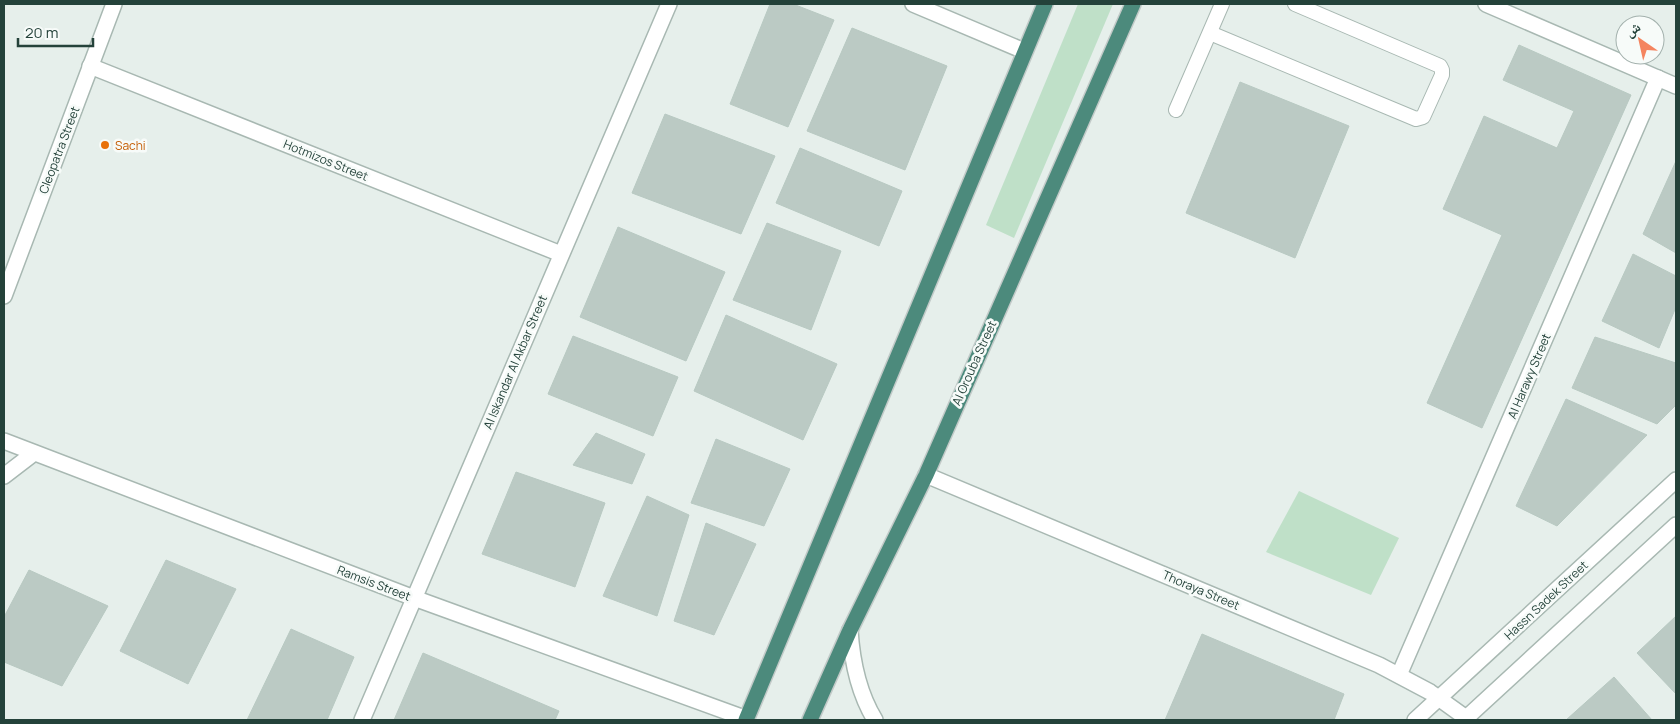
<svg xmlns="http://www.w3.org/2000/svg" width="1680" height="724" font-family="Manrope,'Noto Naskh Arabic',sans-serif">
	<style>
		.green { fill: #bfe0c8 }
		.building { fill: #bbcac4; stroke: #b8c9c2 }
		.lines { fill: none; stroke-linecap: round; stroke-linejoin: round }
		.service-casing { stroke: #a8b8b2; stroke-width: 16 }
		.minor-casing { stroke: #a8b8b2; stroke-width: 18 }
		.trunk-casing { stroke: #c2cac8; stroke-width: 18 }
		.service { stroke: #fff; stroke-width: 14 }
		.minor { stroke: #fff; stroke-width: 15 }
		.trunk { stroke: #4c8a7c; stroke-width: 15 }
		.food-dot { fill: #e8710a; stroke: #f7fbf9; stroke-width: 2 }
		.labels { text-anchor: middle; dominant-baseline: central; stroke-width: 5; stroke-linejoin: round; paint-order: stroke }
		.food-label { font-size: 12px; fill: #c56008; stroke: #f7fbf9; text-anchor: start }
		.street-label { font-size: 12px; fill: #24423a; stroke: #f7fbf9 }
	</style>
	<rect width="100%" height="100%" fill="#e6efeb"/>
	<!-- green -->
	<g class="green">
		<polygon points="1078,4 1113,4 1014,238 986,225"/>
		<polygon points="1299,491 1399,538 1371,595 1266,552"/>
	</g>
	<!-- building -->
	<g class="building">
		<polygon points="770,4 793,4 834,20 788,127 730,104"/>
		<polygon points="852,28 947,66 905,170 807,131"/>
		<polygon points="1519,45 1631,95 1482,428 1427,403 1502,235 1443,209 1484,116 1557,148 1574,111 1503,80"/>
		<polygon points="1240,82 1349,126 1295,258 1186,213"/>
		<polygon points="665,114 775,156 741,234 632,193"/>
		<polygon points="800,148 902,191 879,246 776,203"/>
		<polygon points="1676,161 1676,253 1643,234"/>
		<polygon points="767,223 841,251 811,330 733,300"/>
		<polygon points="618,227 725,272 686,361 580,317"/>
		<polygon points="1633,254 1676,276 1676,307 1659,348 1602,321"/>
		<polygon points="726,315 837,364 803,440 694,391"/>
		<polygon points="573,336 678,377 653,436 548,394"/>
		<polygon points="1595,337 1676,363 1676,405 1657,424 1572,388"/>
		<polygon points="1566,399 1647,435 1557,526 1516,506"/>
		<polygon points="596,433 645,454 632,484 573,465"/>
		<polygon points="716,439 790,469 764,526 691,503"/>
		<polygon points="516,472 605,503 575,587 482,554"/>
		<polygon points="647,496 689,515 657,616 603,596"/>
		<polygon points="706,523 756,544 714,635 674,621"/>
		<polygon points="166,560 236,589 188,684 120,651"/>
		<polygon points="29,570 108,606 62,686 4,662 4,617"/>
		<polygon points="1676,616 1676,694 1637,653"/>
		<polygon points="291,629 354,657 327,720 247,720"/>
		<polygon points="1202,634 1344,694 1334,720 1165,720"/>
		<polygon points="423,653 559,711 555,720 394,720"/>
		<polygon points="1614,677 1652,720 1566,720"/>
	</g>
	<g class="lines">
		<defs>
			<g id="service">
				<polyline points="1210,33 1416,119 1423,117 1442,75 1442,70 1440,66 1295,4"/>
				<polyline points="1176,110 1222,4"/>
			</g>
			<g id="minor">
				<polyline points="913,4 1024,51"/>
				<polyline points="1486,4 1676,86"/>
				<polyline points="90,66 561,254"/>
				<polyline points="4,296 114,4"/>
				<polyline points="4,441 414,598 747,719"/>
				<polyline points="926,475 1379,665 1430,692 1469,720"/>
				<polyline points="4,476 34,453"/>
				<path d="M850 630C852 662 858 692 875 720"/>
				<polyline points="1399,675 1658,78"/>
				<polyline points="362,720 669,4"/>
				<polyline points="1415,720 1676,480"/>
				<polyline points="1464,720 1676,525"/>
			</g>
			<g id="trunk">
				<polyline points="746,720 1045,4"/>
				<polyline points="810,720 850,630 926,475 1133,4"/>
			</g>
		</defs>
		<!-- service casing -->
		<use href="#service" class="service-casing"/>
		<!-- minor casing -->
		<use href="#minor" class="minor-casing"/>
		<!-- trunk casing -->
		<use href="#trunk" class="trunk-casing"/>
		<!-- service -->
		<use href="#service" class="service"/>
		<!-- minor -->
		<use href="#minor" class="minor"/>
		<!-- trunk -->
		<use href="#trunk" class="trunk"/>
	</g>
	<!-- markers -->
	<circle class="food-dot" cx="105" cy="145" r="5"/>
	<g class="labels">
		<!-- food labels -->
		<g class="food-label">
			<text x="115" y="145">Sachi</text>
		</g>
		<!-- street labels -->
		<g class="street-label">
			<text transform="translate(59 150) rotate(-69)">Cleopatra Street</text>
			<text transform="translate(326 160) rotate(22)">Hotmizos Street</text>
			<text transform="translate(515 362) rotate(-67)">Al Iskandar Al Akbar Street</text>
			<text transform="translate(974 363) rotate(-66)">Al Orouba Street</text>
			<text transform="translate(1529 376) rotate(-67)">Al Harawy Street</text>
			<text transform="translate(374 583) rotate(21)">Ramsis Street</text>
			<text transform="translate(1201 590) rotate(23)">Thoraya Street</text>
			<text transform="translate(1546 600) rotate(-43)">Hassn Sadek Street</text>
		</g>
	</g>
	<!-- border -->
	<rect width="1680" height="724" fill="none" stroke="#24423a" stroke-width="10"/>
	<!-- north arrow -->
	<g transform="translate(1640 40) rotate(326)"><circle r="24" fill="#f7fbf9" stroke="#a3b1ad"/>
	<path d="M0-4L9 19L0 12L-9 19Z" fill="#f4845f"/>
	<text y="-8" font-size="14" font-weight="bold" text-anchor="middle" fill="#24423a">ش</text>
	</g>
	<!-- scale -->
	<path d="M18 38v8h75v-8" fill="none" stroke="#24423a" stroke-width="2.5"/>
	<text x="25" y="38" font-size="15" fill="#24423a" stroke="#f7fbf9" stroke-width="4" paint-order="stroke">20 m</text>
</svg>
